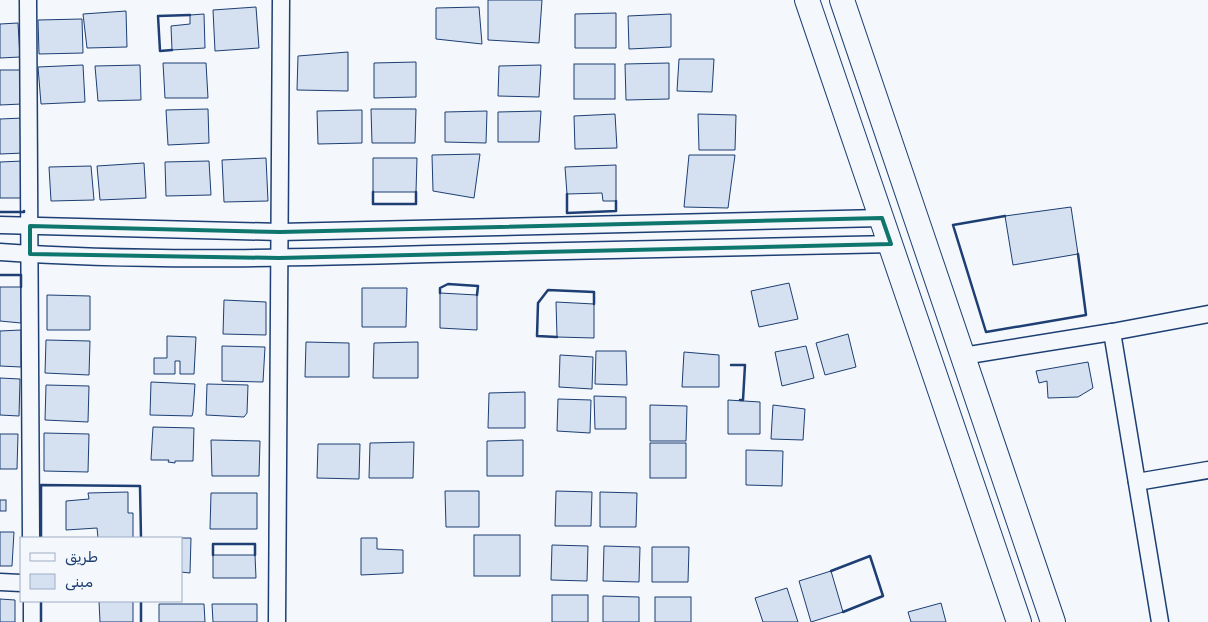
<svg xmlns="http://www.w3.org/2000/svg" width="1208" height="622" font-family="Rubik,Vazirmatn,sans-serif">
	<style>
		.building { fill: #d5e0f0; stroke: #1d3f73 }
		.lines { fill: none; stroke-linecap: round; stroke-linejoin: round }
		.street-casing { stroke: #1d3f73; stroke-width: 19 }
		.secondary-casing { stroke: #1d3f73; stroke-width: 26 }
		.street { stroke: #f4f7fb; stroke-width: 16 }
		.secondary { stroke: #f4f7fb; stroke-width: 24 }
		.wall { stroke: #1d3f73; stroke-width: 2.5 }
		.marked { fill: none; stroke: #0f766e; stroke-width: 4; stroke-linejoin: round }
	</style>
	<rect width="100%" height="100%" fill="#f4f7fb"/>
	<!-- building -->
	<g class="building">
		<polygon points="488,0 542,0 539,43 488,40"/>
		<polygon points="256,7 259,48 215,51 213,10"/>
		<polygon points="479,7 482,44 436,39 436,8"/>
		<polygon points="126,11 127,47 87,48 83,14"/>
		<polygon points="616,13 616,48 575,48 575,14"/>
		<polygon points="204,14 205,48 172,50 171,26 190,24 190,15"/>
		<polygon points="671,14 671,47 629,49 628,16"/>
		<polygon points="82,19 83,53 39,54 38,20"/>
		<polygon points="18,23 20,57 0,58 0,24"/>
		<polygon points="348,52 348,91 297,90 298,56"/>
		<polygon points="679,59 714,59 712,92 677,91"/>
		<polygon points="416,62 416,97 374,98 374,63"/>
		<polygon points="163,63 206,63 208,98 165,98"/>
		<polygon points="669,63 669,99 626,100 625,64"/>
		<rect x="574" y="64" width="41" height="35"/>
		<polygon points="83,65 85,102 41,104 38,67"/>
		<polygon points="140,65 141,100 98,101 95,66"/>
		<polygon points="541,65 539,97 498,96 499,66"/>
		<polygon points="0,70 20,70 22,104 0,105"/>
		<polygon points="208,109 209,143 168,145 166,110"/>
		<polygon points="371,109 416,109 415,143 372,143"/>
		<polygon points="362,110 362,143 318,144 317,111"/>
		<polygon points="487,111 486,143 445,142 445,112"/>
		<polygon points="541,111 539,142 498,142 498,112"/>
		<polygon points="615,114 617,148 575,149 574,116"/>
		<polygon points="698,114 736,115 735,150 699,150"/>
		<polygon points="23,118 24,153 0,154 0,119"/>
		<polygon points="480,154 474,198 433,191 432,155"/>
		<polygon points="689,155 735,155 728,208 684,207"/>
		<polygon points="266,158 268,201 224,202 222,160"/>
		<polygon points="373,158 417,158 416,192 373,192"/>
		<polygon points="23,161 23,198 0,198 0,162"/>
		<polygon points="209,161 211,195 166,196 165,162"/>
		<polygon points="144,163 146,198 100,200 97,166"/>
		<polygon points="616,165 616,201 603,201 602,193 567,194 565,167"/>
		<polygon points="91,166 94,200 51,201 49,167"/>
		<polygon points="1071,207 1078,254 1013,265 1005,216"/>
		<polygon points="789,283 798,319 759,327 751,291"/>
		<polygon points="0,287 21,287 21,323 0,321"/>
		<polygon points="362,288 407,288 406,327 362,327"/>
		<polygon points="440,293 477,295 477,330 440,328"/>
		<polygon points="47,295 90,296 90,330 47,330"/>
		<polygon points="224,300 266,302 266,335 223,334"/>
		<polygon points="556,302 594,304 594,338 557,337"/>
		<polygon points="21,330 21,367 0,366 0,331"/>
		<polygon points="848,334 856,367 825,375 816,343"/>
		<polygon points="167,336 196,337 194,374 180,374 180,361 175,361 175,374 154,374 154,358 167,358"/>
		<polygon points="46,340 90,341 89,375 45,373"/>
		<polygon points="306,342 349,343 349,377 305,377"/>
		<polygon points="418,342 418,378 373,378 374,343"/>
		<polygon points="222,346 265,347 263,382 222,381"/>
		<polygon points="806,346 814,378 782,386 775,352"/>
		<polygon points="596,351 626,351 627,385 595,384"/>
		<polygon points="684,352 719,355 719,387 682,387"/>
		<polygon points="560,355 593,357 592,389 559,387"/>
		<polygon points="1088,362 1093,388 1078,397 1048,398 1047,381 1039,383 1036,371"/>
		<polygon points="0,378 20,379 19,416 0,415"/>
		<polygon points="151,382 195,384 193,412 192,416 150,415"/>
		<polygon points="207,384 248,385 247,413 244,417 206,415"/>
		<polygon points="46,385 89,386 88,422 45,420"/>
		<polygon points="525,392 525,428 488,428 489,393"/>
		<polygon points="594,396 626,397 626,429 595,429"/>
		<polygon points="558,399 591,400 590,433 557,431"/>
		<polygon points="728,400 760,402 760,434 728,434"/>
		<polygon points="650,405 687,406 686,441 650,441"/>
		<polygon points="773,405 805,409 803,440 771,439"/>
		<polygon points="153,427 194,428 193,461 175,461 175,463 168,462 169,460 151,460"/>
		<polygon points="44,433 89,434 88,472 44,471"/>
		<polygon points="0,434 18,434 17,469 0,469"/>
		<polygon points="211,440 260,441 259,476 212,476"/>
		<polygon points="523,440 523,476 487,476 487,441"/>
		<polygon points="414,442 413,478 369,478 370,443"/>
		<rect x="650" y="443" width="36" height="35"/>
		<polygon points="318,444 360,444 359,479 317,478"/>
		<polygon points="746,450 783,451 782,486 746,485"/>
		<polygon points="445,491 479,491 479,527 446,527"/>
		<polygon points="556,491 592,492 591,526 555,526"/>
		<polygon points="128,492 128,513 133,513 133,538 98,538 97,528 66,530 66,501 89,499 88,493"/>
		<polygon points="600,492 637,493 636,527 600,527"/>
		<polygon points="211,493 257,493 257,529 210,529"/>
		<rect x="0" y="500" width="6" height="11"/>
		<polygon points="0,532 14,532 12,566 0,566"/>
		<rect x="474" y="535" width="46" height="41"/>
		<polygon points="181,538 191,538 190,573 181,572"/>
		<polygon points="361,538 377,538 377,549 403,550 403,573 361,575"/>
		<polygon points="552,545 588,546 587,581 551,580"/>
		<polygon points="604,546 640,547 639,582 603,581"/>
		<polygon points="652,547 689,547 688,582 652,582"/>
		<polygon points="213,555 255,555 256,578 213,578"/>
		<polygon points="831,571 843,612 811,622 799,581"/>
		<polygon points="787,588 798,622 763,622 755,598"/>
		<rect x="552" y="595" width="36" height="27"/>
		<polygon points="603,596 639,597 639,622 603,622"/>
		<rect x="655" y="597" width="36" height="25"/>
		<polygon points="0,599 15,600 15,622 0,622"/>
		<polygon points="99,601 133,601 133,622 100,622"/>
		<polygon points="941,603 946,622 911,622 908,612"/>
		<polygon points="159,604 204,604 205,622 159,622"/>
		<polygon points="212,604 257,604 257,622 213,622"/>
	</g>
	<g class="lines">
		<defs>
			<g id="street">
				<polyline points="28,0 31,538"/>
				<polyline points="0,225 280,232 882,218"/>
				<path d="M0 252C143 262 287 258 430 254 583 251 737 247 891 244"/>
				<polyline points="1112,332 1160,622"/>
				<polyline points="963,356 1112,332 1208,314"/>
				<polyline points="1137,482 1208,470"/>
				<polyline points="0,582 21,583"/>
				<polyline points="32,601 32,622"/>
				<polyline points="277,622 281,0"/>
			</g>
			<g id="secondary">
				<polyline points="807,0 1019,622"/>
				<polyline points="842,0 1053,622"/>
			</g>
		</defs>
		<!-- street casing -->
		<use href="#street" class="street-casing"/>
		<!-- secondary casing -->
		<use href="#secondary" class="secondary-casing"/>
		<!-- street -->
		<use href="#street" class="street"/>
		<!-- secondary -->
		<use href="#secondary" class="secondary"/>
		<!-- wall -->
		<g class="wall">
			<polyline points="172,50 160,51 158,16 190,15"/>
			<polyline points="373,192 373,204 416,204 416,192"/>
			<polyline points="567,194 567,213 616,211 616,201"/>
			<polyline points="0,212 24,212 24,211"/>
			<polyline points="1005,216 953,225 986,332 1086,315 1078,254"/>
			<polyline points="0,275 21,275 21,287"/>
			<polyline points="440,293 440,288 448,284 478,286 477,295"/>
			<polyline points="557,337 537,336 538,303 548,290 594,292 594,304"/>
			<polyline points="731,365 745,365 743,400 740,400"/>
			<polyline points="41,538 41,485 140,486 141,538"/>
			<polyline points="213,555 213,544 255,544 255,555"/>
			<polyline points="831,571 870,556 883,596 843,612"/>
			<polyline points="41,601 41,622"/>
			<polyline points="141,601 141,622"/>
		</g>
	</g>
	<!-- marked area -->
	<path class="marked" d="M882 218 891 244 279 258 30 254V226L280 232Z"/>
	<!-- legend -->
	<rect x="20" y="537" width="162" height="65" fill="#f4f7fb" stroke="#9eadc5"/>
	<rect x="30" y="553" width="25" height="8" fill="#f4f7fb" stroke="#9eadc5"/>
	<text x="65" y="562" font-size="15" fill="#1d3f73">طريق</text>
	<rect x="30" y="574" width="25" height="15" fill="#d5e0f0" stroke="#9eadc5"/>
	<text x="65" y="587" font-size="15" fill="#1d3f73">مبنى</text>
</svg>
